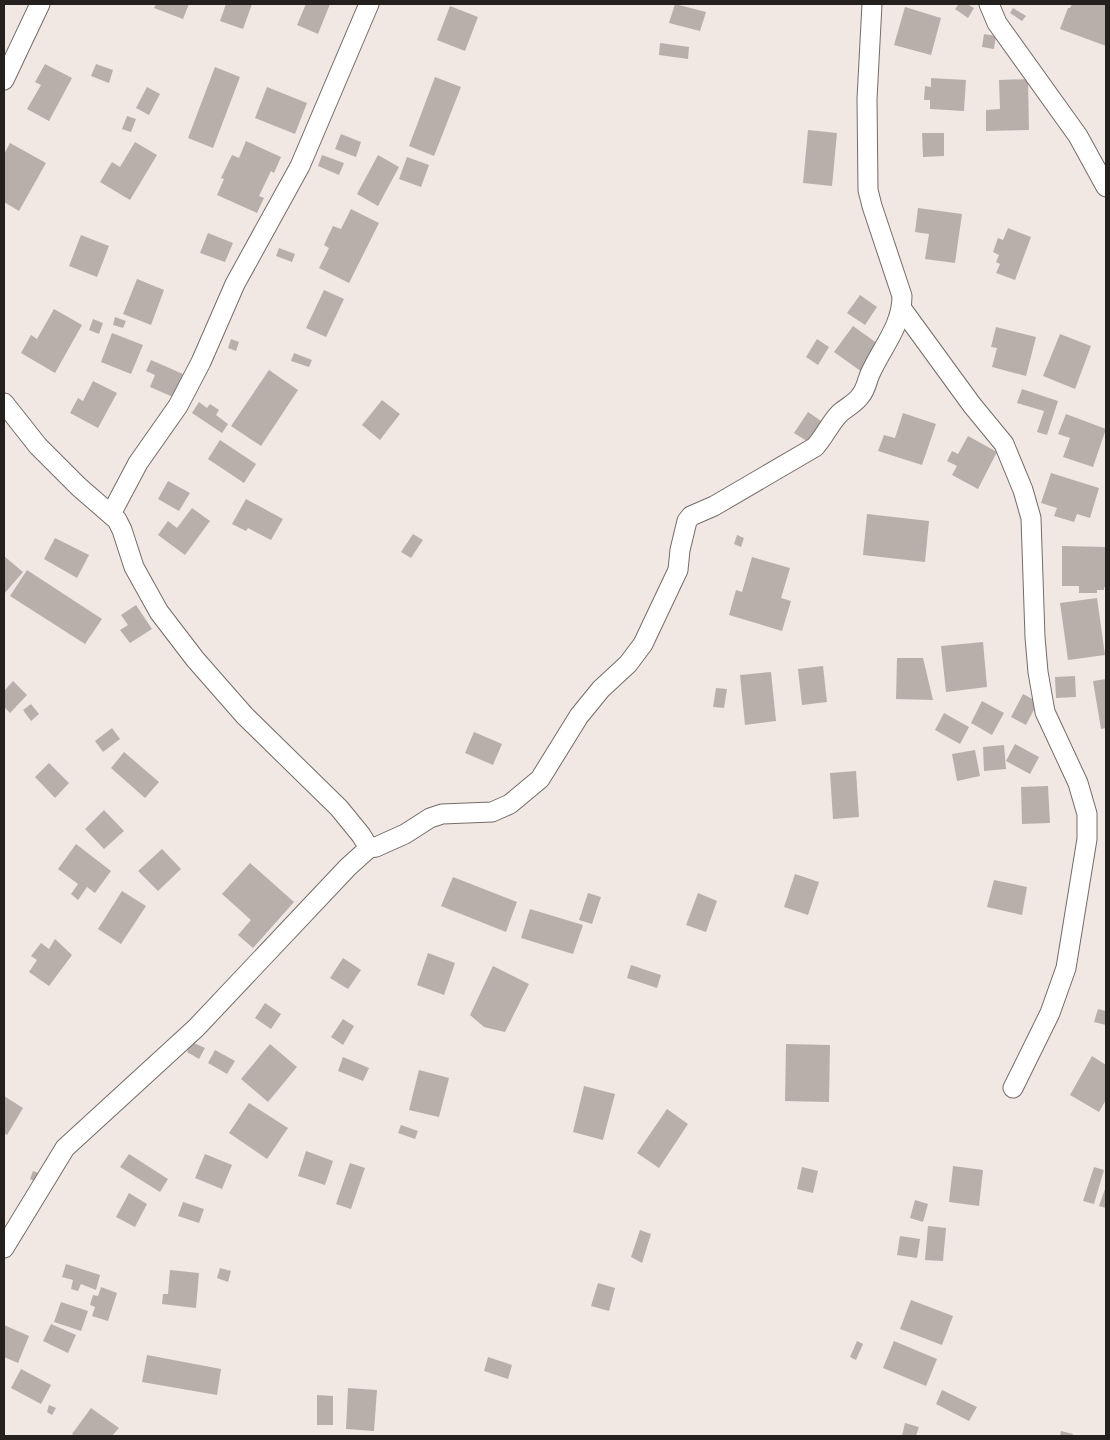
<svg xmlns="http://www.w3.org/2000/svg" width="1110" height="1440" font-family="'DM Sans',sans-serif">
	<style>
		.building { fill: #b8afab }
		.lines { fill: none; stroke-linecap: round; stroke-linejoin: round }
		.street-casing { stroke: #746c68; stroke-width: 21 }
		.street { stroke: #fff; stroke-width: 19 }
	</style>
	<rect width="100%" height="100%" fill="#f1e8e4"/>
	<!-- building -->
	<g class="building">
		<polygon points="156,4 189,4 183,19 154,8"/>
		<polygon points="226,4 252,4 243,29 220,21"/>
		<polygon points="306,4 330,4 318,34 297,25"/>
		<polygon points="675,4 706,12 700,31 669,23"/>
		<polygon points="959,4 967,4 974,8 968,18 955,9"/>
		<polygon points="1072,4 1106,4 1106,46 1060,29 1068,8 1070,8"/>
		<polygon points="450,6 478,17 465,51 437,40"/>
		<polygon points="905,7 941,18 931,55 894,45"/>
		<polygon points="1013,8 1026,16 1022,21 1010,13"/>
		<polygon points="984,34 996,36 994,49 982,47"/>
		<polygon points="660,43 689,47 688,59 659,55"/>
		<polygon points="45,64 72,78 49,121 27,109 41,85 35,82"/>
		<polygon points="96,64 113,70 109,83 91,76"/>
		<polygon points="215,67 240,77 213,148 188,138"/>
		<polygon points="435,77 461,87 434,156 409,146"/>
		<polygon points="931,78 966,80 964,111 930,109 930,100 924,100 925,86 931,87"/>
		<polygon points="1028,79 1029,130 986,131 986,110 1000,109 999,80"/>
		<polygon points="147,87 160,94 149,115 136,108"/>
		<polygon points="267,87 307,103 295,134 255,118"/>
		<polygon points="127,116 136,119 131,132 122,129"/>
		<polygon points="808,130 837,133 832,186 803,183"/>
		<polygon points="922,133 944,133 944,156 923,157"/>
		<polygon points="341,134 361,142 356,157 335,149"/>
		<polygon points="246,141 281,157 274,173 271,171 259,196 264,198 257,213 217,195 224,179 221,178 232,155 239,158"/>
		<polygon points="135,142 157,155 130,200 100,182 112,162 120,167"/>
		<polygon points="10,143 46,163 19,211 4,202 4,154"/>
		<polygon points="322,155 344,163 339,175 318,166"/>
		<polygon points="378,155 399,167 378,206 357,194"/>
		<polygon points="407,157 429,165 421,187 399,179"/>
		<polygon points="918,208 962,214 955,263 925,259 929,234 915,232"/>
		<polygon points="351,209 379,223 349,283 319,268 329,248 324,245 333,226 341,229"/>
		<polygon points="1008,228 1031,237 1015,280 996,273 1000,264 996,262 999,255 993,252 998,238 1003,240"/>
		<polygon points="208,233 233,243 225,262 200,253"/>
		<polygon points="81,235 109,246 97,277 69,266"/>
		<polygon points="279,248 295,254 292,262 276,256"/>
		<polygon points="137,279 164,290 151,325 123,314"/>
		<polygon points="324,290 344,299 326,337 306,328"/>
		<polygon points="860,295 877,307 865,325 847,313"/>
		<polygon points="54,309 82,325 55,373 21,353 31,335 37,339"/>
		<polygon points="115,317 126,321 123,328 113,325"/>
		<polygon points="93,319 103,323 99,334 89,330"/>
		<polygon points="853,326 881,346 862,372 834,352"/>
		<polygon points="996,327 1036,337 1026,376 992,367 997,348 991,347"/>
		<polygon points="112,333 143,345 131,374 101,362"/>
		<polygon points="1060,334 1091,346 1075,389 1043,376"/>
		<polygon points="231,339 239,342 236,351 228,348"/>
		<polygon points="817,339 829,347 818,365 806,357"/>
		<polygon points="294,353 312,360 309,367 291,361"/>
		<polygon points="151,360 183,374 173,397 150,387 155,375 146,371"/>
		<polygon points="269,370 298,390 261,446 231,426"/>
		<polygon points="93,381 117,393 98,428 70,413 78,398 83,401"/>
		<polygon points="1022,389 1058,401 1047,435 1037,432 1044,411 1017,403"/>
		<polygon points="382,400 400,414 380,440 362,425"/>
		<polygon points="199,402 207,408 210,404 219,410 216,415 228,424 222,433 192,413"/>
		<polygon points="808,412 824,423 810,443 794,433"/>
		<polygon points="903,413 936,424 922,465 878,451 884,435 895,438"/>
		<polygon points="1066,414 1106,429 1093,467 1063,457 1070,438 1058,434"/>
		<polygon points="968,436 997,452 978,489 952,475 957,466 947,461 952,451 958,454"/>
		<polygon points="220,440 256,464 244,483 208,459"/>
		<polygon points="1051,473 1099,488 1090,518 1077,514 1074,522 1054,516 1057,508 1041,503"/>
		<polygon points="168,481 190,493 179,511 158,499"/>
		<polygon points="246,499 283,519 271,540 248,528 246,531 232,524"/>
		<polygon points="192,508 210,521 185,555 158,535 168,521 177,528"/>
		<polygon points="867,514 929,521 925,562 863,555"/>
		<polygon points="413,534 423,540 411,558 401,552"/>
		<polygon points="737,535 744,538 741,547 734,544"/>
		<polygon points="55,538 89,555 77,578 44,559"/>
		<polygon points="1062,546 1106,547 1106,588 1104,587 1104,590 1097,590 1097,593 1079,593 1079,586 1062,586"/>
		<polygon points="4,556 23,572 4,594"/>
		<polygon points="752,557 790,568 781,598 791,601 782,631 729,615 736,590 742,592"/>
		<polygon points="27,570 102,619 85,644 10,596"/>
		<polygon points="1097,598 1105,655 1068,660 1060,603"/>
		<polygon points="136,605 152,629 130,643 120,630 128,625 121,615"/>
		<polygon points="983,642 987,687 946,692 941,646"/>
		<polygon points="897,658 923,658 933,700 896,699"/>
		<polygon points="823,666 827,702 802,705 798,669"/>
		<polygon points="771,672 776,721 745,725 740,675"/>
		<polygon points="1075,676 1076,697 1056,698 1055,677"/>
		<polygon points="1106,679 1106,728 1101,729 1093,681"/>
		<polygon points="13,681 27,695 10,713 4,707 4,691"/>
		<polygon points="716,688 727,689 724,708 713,707"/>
		<polygon points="1023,694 1038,702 1026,725 1011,717"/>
		<polygon points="982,701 1004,713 992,735 971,723"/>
		<polygon points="31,704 39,714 31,721 23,710"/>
		<polygon points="944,713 969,727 960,744 935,730"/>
		<polygon points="112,728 120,739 103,752 95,741"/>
		<polygon points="474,732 502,744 493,765 465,753"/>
		<polygon points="1015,744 1039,757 1030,774 1006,761"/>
		<polygon points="1004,745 1006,769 984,771 983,747"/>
		<polygon points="975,750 980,776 957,781 952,754"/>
		<polygon points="124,752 159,782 145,798 111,768"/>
		<polygon points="49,763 69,783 55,798 35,777"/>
		<polygon points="856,771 859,817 833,819 830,773"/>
		<polygon points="1048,786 1050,823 1022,824 1021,787"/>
		<polygon points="104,810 124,831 104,849 85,829"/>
		<polygon points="76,844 111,871 95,893 87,887 78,900 71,894 78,884 58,869"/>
		<polygon points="162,849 181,869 158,891 138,871"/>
		<polygon points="250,863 294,902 253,948 238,935 251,920 222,894"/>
		<polygon points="795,874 819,882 808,915 784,907"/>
		<polygon points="453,877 517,902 506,932 441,906"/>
		<polygon points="994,880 1027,887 1022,915 987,907"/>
		<polygon points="122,891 146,906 121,944 98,929"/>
		<polygon points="588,893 601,897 592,924 579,920"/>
		<polygon points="698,893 717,901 706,932 686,925"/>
		<polygon points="530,909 583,925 573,954 521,938"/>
		<polygon points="55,939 72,955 49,986 29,972 37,960 31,956 41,943 49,949"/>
		<polygon points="428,953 455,963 444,995 417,985"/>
		<polygon points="343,958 361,970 348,989 330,978"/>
		<polygon points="631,965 661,975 657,988 627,978"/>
		<polygon points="493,966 529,984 505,1032 484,1027 470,1015"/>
		<polygon points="265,1003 281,1014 271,1029 255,1018"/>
		<polygon points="1098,1009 1106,1011 1106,1025 1094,1022"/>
		<polygon points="343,1019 354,1026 343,1045 331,1037"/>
		<polygon points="192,1042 205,1048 199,1059 187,1052"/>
		<polygon points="270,1044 297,1067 268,1102 241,1079"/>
		<polygon points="786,1044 830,1045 829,1102 785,1101"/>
		<polygon points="215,1050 235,1061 227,1074 208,1063"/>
		<polygon points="1092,1056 1106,1065 1106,1100 1099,1112 1070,1095"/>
		<polygon points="343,1057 369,1068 363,1081 338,1071"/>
		<polygon points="419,1070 449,1078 439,1117 409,1110"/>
		<polygon points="584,1086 615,1094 603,1140 573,1132"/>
		<polygon points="4,1096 23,1108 7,1135 4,1133"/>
		<polygon points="249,1103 288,1128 267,1159 229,1133"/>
		<polygon points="667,1109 688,1124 659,1168 637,1153"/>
		<polygon points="401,1125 418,1131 415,1139 398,1133"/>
		<polygon points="306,1151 333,1161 325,1185 298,1176"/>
		<polygon points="129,1154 168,1179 160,1192 120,1167"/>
		<polygon points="205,1154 232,1165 222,1189 195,1178"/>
		<polygon points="350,1163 365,1168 351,1209 336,1204"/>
		<polygon points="953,1166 983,1170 979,1206 949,1202"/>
		<polygon points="802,1167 818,1171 813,1193 797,1189"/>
		<polygon points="1094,1167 1104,1170 1094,1204 1083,1201"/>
		<polygon points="33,1171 41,1174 37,1182 30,1179"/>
		<polygon points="1106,1186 1106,1208 1099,1206"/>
		<polygon points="129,1193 147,1204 135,1227 116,1217"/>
		<polygon points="915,1200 928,1204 923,1222 910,1218"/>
		<polygon points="183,1202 204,1209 199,1223 178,1216"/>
		<polygon points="928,1226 946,1228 943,1261 925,1260"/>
		<polygon points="640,1230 651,1234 642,1263 631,1257"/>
		<polygon points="900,1236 920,1239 917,1258 897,1255"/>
		<polygon points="66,1264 100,1275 96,1290 81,1284 78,1291 71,1289 73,1280 62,1277"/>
		<polygon points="220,1268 231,1271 228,1282 217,1278"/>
		<polygon points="170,1270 199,1273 196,1308 162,1304 163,1294 168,1294"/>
		<polygon points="598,1283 615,1288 609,1311 591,1306"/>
		<polygon points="101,1287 117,1293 108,1321 92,1316 95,1307 90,1305 93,1295 98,1296"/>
		<polygon points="911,1300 953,1316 942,1345 900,1329"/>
		<polygon points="61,1302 88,1311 81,1331 54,1322"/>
		<polygon points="51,1324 76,1335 68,1353 43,1341"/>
		<polygon points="4,1325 29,1336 18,1363 4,1357"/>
		<polygon points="857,1341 863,1344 856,1360 850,1357"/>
		<polygon points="894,1341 937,1359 926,1386 883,1368"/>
		<polygon points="147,1355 221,1369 217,1395 142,1382"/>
		<polygon points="488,1357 512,1365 508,1379 484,1371"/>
		<polygon points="21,1369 51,1385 41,1404 11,1388"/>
		<polygon points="348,1388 377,1390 374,1431 346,1429"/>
		<polygon points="942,1390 977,1407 969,1421 936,1404"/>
		<polygon points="317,1395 333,1396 333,1425 317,1425"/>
		<polygon points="49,1405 56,1408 52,1415 47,1412"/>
		<polygon points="91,1408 119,1428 112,1436 75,1436 72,1434"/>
		<polygon points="905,1423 919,1427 916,1436 902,1436"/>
		<polygon points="1061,1431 1073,1434 1072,1436 1060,1436"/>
	</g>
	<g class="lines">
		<defs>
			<g id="street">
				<polyline points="989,4 997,23 1078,136 1106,187"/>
				<polyline points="4,80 40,4"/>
				<polyline points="902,309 972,405 1004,444 1023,490 1031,518 1035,637 1038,672 1045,712 1078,783 1087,814 1087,839 1066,968 1050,1013 1013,1088"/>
				<polyline points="4,403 38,446 79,487 117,520 122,530 134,567 159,612 195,659 245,716 339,808 361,835 369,848 348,867 196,1028 65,1148 4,1248"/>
				<polyline points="111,514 138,463 178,406 201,362 235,284 300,166 369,4"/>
				<path d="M369 848 376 847 405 834 430 818 442 814 492 812 510 804 540 779 579 716 601 689 628 664 643 644 678 570 680 550 687 521 691 516 714 506 815 447C825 436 830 423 840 413 847 407 856 403 861 395 866 389 867 381 870 374 882 347 902 326 902 296L872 206 868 190 867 99 872 4"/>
			</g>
		</defs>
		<!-- street casing -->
		<use href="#street" class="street-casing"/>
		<!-- street -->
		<use href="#street" class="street"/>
	</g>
	<!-- border -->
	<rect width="1110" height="1440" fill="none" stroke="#23201e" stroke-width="10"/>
</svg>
